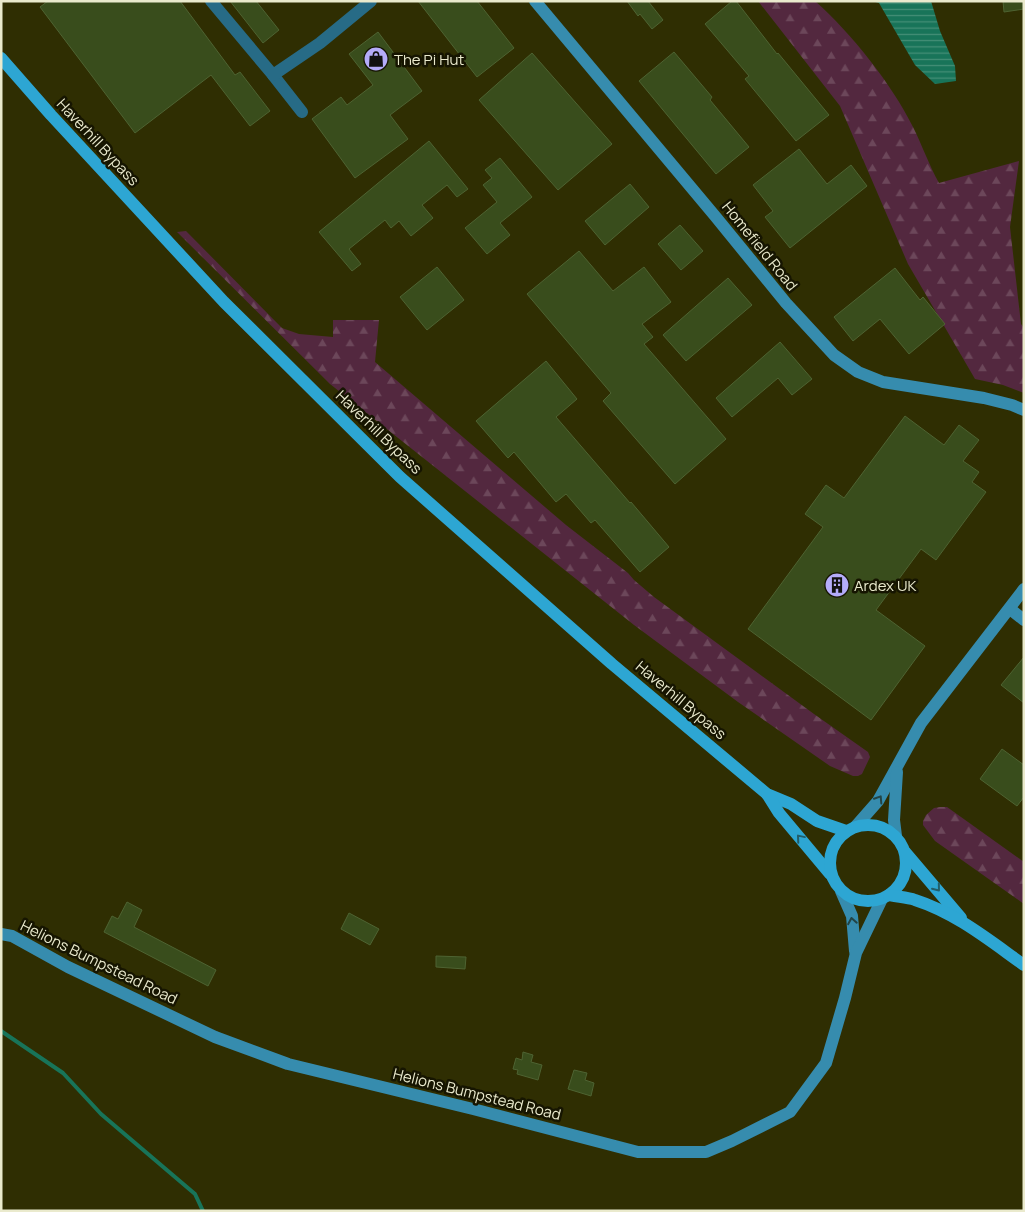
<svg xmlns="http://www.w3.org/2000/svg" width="1025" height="1212" font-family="Manrope,sans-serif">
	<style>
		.forest { fill: url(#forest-firs) }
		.water { fill: url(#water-rules) }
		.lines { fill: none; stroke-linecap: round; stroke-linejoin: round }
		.stream { stroke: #187459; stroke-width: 4 }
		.building { fill: #394d1c; stroke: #4e6332 }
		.street { stroke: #276b86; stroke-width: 12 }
		.secondary { stroke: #368cae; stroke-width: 12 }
		.primary { stroke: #2da6d3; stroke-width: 12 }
		.oneway { stroke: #234546 }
		.oneway2 { stroke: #225e6a }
		.labels { text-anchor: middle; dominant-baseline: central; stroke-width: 5; stroke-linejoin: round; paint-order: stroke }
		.poi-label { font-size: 15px; fill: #eaeacd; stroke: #161501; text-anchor: start }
		.street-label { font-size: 15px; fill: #eaeacd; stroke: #161501 }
	</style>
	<defs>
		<pattern id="forest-firs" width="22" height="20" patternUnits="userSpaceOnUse" patternTransform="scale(1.25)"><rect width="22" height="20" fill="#53283f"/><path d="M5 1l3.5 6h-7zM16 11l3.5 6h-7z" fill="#6c475a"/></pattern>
		<pattern id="water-rules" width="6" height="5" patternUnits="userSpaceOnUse" patternTransform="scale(1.25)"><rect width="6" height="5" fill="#187459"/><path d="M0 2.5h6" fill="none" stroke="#458f77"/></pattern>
	</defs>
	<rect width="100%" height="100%" fill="#2f2e02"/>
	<!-- forest -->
	<g class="forest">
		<path d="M758 1H815C852 34 891 83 913 127 922 145 929 165 939 183L1019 161 1010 227 1021 324 1024 328V393L1003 385 975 379 908 264 840 106Z"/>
		<polygon points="186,231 282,328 299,334 333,337 333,320 379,320 375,362 566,525 628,573 634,580 654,597 814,714 868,752 870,757 862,774 858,776 853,776 830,766 738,702 634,625 330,384 177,232"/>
		<polygon points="940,807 947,807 1024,862 1024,904 935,841 923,825 923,821 926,815 934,808"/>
	</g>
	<!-- water -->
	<polygon class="water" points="872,1 931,1 940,31 955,66 956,81 935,84 915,65 879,3"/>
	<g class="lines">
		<!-- stream -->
		<polyline class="stream" points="1,1031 63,1073 101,1114 195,1194 203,1211"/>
	</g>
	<!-- building -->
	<g class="building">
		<polygon points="48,1 180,1 235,75 240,72 270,111 250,126 211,75 135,133 40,7"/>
		<polygon points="230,1 256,1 279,30 263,43"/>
		<polygon points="418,1 477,1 514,48 477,77"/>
		<polygon points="627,1 648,1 663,20 652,29 640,14 638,16"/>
		<polygon points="732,1 736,1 777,54 778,53 829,115 796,141 745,79 749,76 705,24"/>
		<polygon points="1003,1 1024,1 1024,9 1004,12"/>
		<polygon points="378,32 422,91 390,115 408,139 355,178 312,119 341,97 347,105 373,85 349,54"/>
		<polygon points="674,52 712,97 710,100 749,147 716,174 639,81"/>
		<polygon points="532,53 612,144 558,190 479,100"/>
		<polygon points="429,141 468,189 457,197 447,185 422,205 433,218 411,236 399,221 391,228 385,220 349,249 361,264 352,271 319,232"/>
		<polygon points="799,149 827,184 851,165 867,186 790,248 765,217 773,211 753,185"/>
		<polygon points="500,158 532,197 500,223 510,235 487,254 465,228 497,202 483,185 492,178 485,170"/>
		<polygon points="630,184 649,207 605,245 585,221"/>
		<polygon points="680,225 703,251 681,270 658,244"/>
		<polygon points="579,251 613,291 644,267 671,302 642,324 653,337 644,344 726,439 675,484 603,401 611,393 527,294"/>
		<polygon points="437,267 464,300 427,330 400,297"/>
		<polygon points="895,268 920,300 923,297 945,324 909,354 880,319 853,341 834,317"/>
		<polygon points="728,278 752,305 686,361 663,335"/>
		<polygon points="780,342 812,379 792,395 778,378 732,417 716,398"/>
		<polygon points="546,361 577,399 556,417 630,503 631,502 669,547 640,572 595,520 591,523 566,494 556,502 514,452 508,458 476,421"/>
		<polygon points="905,416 944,445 959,425 979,440 963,461 979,472 972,482 986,492 936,560 921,549 876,610 925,646 871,720 748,629 823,527 805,514 826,485 844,498"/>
		<polygon points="1024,657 1024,703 1001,685"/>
		<polygon points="1002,749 1024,765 1024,797 1017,806 980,779"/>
		<polygon points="127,902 142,910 134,927 216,970 208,986 104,932 112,916 118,919"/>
		<polygon points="349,913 379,929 370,945 341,929"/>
		<polygon points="436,956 466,957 465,969 436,967"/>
		<polygon points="523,1052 533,1055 531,1062 542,1065 538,1080 517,1074 518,1070 513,1069 516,1058 522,1060"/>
		<polygon points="574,1070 587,1073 585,1080 594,1083 591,1096 568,1089"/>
	</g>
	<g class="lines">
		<!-- street -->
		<g class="street">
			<polyline points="211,1 273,75 302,112"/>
			<polyline points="273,75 320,43 371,1"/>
		</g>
		<!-- secondary -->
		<g class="secondary">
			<polyline points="535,1 715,216 786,303 834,355 858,372 883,382 984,398 1012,405 1024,410"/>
			<polyline points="1010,609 1024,620"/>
			<polyline points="856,826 878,801 921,723 1024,589"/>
			<polyline points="896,836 894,820 897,772"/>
			<polyline points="841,891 852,916 855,951"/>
			<polyline points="1,934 12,936 68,967 215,1037 288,1064 473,1109 638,1152 706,1152 732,1141 790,1112 826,1063 845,998 856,953 882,899"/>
		</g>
		<!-- primary -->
		<g class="primary">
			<polyline points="1,58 51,115 224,302 400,477 612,664 767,794 791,804 817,821 846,831"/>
			<polyline points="767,794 779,813 830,874"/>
			<circle cx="868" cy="863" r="38"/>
			<polyline points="905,852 961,918"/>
			<path d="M889 895C897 897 907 897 915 900 956 913 990 941 1024 965"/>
		</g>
	</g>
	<!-- one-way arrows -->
	<defs><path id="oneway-chevron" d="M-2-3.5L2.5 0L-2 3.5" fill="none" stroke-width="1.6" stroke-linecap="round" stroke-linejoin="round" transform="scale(1.25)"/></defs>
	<g class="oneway">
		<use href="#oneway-chevron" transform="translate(879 799) rotate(-57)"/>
		<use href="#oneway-chevron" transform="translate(852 921) rotate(-100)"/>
	</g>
	<g class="oneway2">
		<use href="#oneway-chevron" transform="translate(800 838) rotate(-130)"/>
		<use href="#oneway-chevron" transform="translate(937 888) rotate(51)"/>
	</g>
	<!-- icons -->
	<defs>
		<symbol id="shop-disc" viewBox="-11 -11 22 22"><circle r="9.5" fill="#b4acf9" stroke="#161501"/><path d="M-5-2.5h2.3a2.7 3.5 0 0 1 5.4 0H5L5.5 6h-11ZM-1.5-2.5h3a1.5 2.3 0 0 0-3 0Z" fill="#111"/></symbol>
		<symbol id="building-disc" viewBox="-11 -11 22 22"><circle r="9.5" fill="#b4acf9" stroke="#161501"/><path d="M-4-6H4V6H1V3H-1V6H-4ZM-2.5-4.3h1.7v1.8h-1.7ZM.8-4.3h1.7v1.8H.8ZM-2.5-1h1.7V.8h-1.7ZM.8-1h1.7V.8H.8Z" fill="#111"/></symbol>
	</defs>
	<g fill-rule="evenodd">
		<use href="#shop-disc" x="362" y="45" width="28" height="28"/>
		<use href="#building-disc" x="823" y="571" width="28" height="28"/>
	</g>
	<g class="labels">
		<!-- poi labels -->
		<g class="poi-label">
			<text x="394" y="59">The Pi Hut</text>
			<text x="854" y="585">Ardex UK</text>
		</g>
		<!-- street labels -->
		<g class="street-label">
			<text transform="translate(98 142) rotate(47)">Haverhill Bypass</text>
			<text transform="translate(760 246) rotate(51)">Homefield Road</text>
			<text transform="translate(379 432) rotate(44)">Haverhill Bypass</text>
			<text transform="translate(681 700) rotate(40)">Haverhill Bypass</text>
			<text transform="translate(99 962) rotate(26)">Helions Bumpstead Road</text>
			<text transform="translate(477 1094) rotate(14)">Helions Bumpstead Road</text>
		</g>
	</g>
	<!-- border -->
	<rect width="1025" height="1212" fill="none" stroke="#eaeacd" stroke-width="5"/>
</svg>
